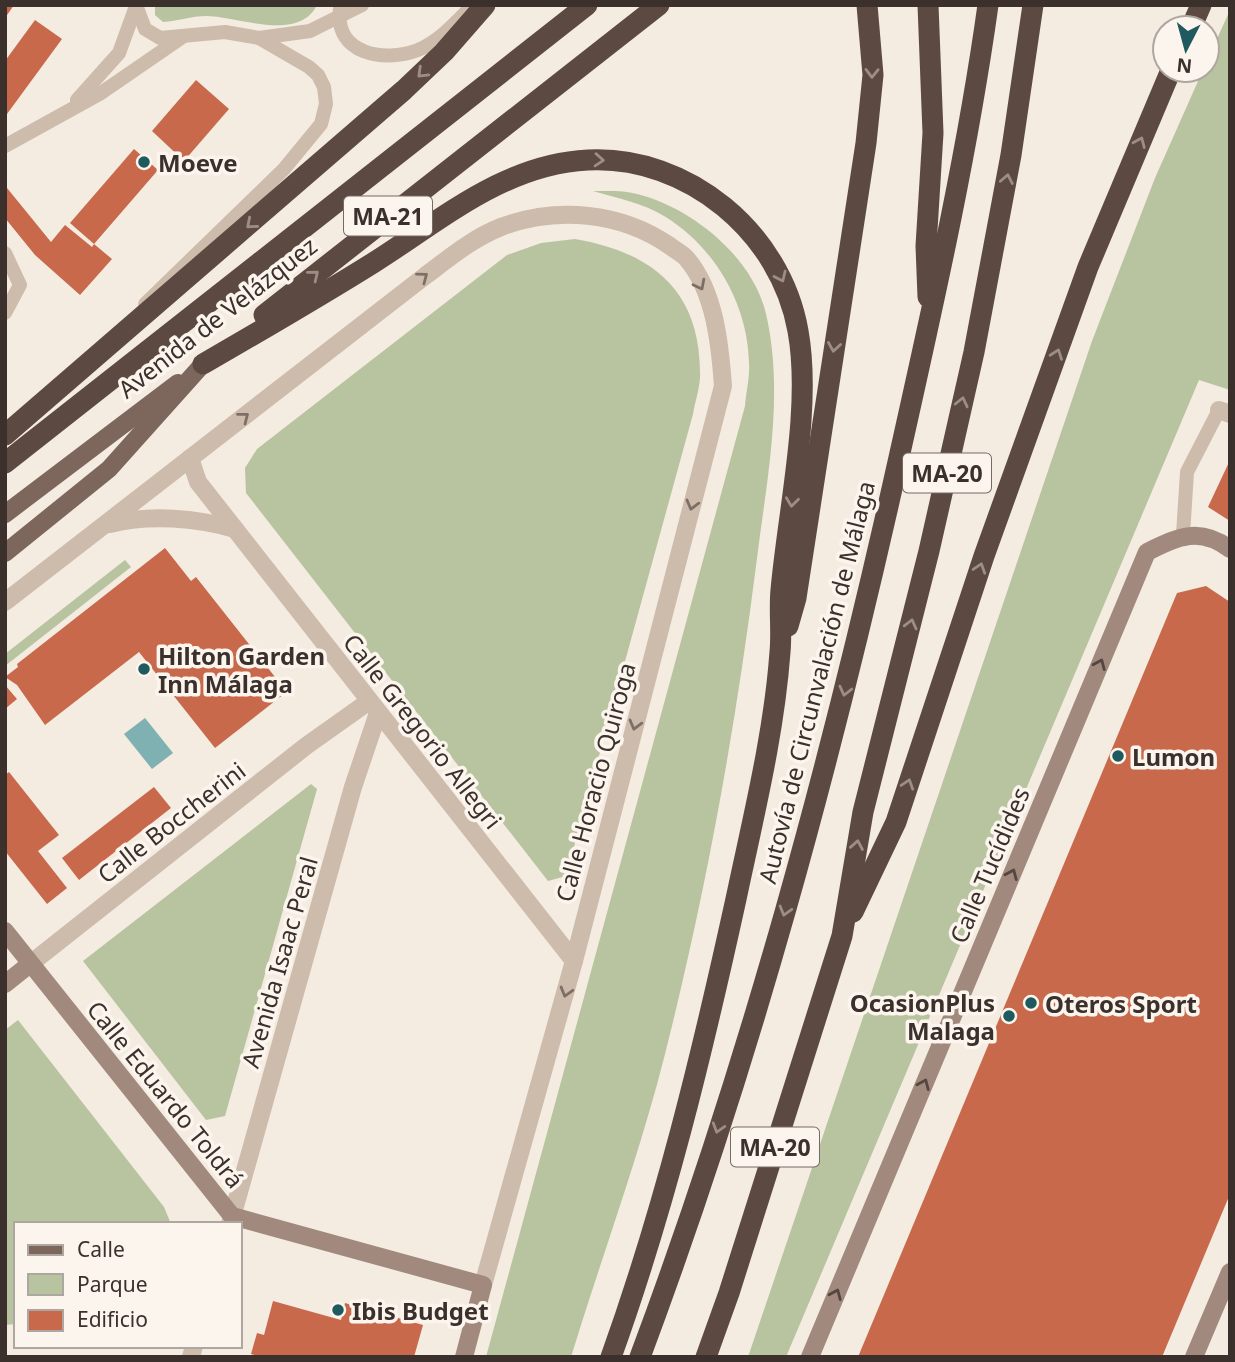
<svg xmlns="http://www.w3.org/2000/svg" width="1235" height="1362" font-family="'Noto Sans',sans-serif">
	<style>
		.green { fill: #b8c4a0 }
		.water { fill: #7fb0b2 }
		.building { fill: #c8694b }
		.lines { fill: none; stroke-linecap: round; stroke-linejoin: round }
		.lane { stroke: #cdbbac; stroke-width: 14 }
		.street { stroke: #cdbbac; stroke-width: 18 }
		.secondary { stroke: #a18a7d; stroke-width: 18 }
		.primary { stroke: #7d675c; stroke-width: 18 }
		.highway { stroke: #5c4a42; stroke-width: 21 }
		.oneway { stroke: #9c8e87 }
		.oneway2 { stroke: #7d6f65 }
		.oneway3 { stroke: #544640 }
		.poi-dot { fill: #1f5a5e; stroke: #fbf5ee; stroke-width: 2.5 }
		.labels { text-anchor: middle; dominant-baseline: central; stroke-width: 7; stroke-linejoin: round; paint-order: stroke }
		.shield { fill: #fbf5ee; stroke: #756b66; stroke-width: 2 }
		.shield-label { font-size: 23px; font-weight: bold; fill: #3b302b }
		.poi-label { font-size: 24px; font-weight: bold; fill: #3b302b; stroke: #fbf5ee; text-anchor: start }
		.street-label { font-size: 24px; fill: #3b302b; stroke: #fbf5ee }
	</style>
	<rect width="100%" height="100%" fill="#f4ebe1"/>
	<!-- green -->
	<g class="green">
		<path d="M155 5H317C298 43 238 16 206 16 192 16 177 21 163 22L155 15Z"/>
		<polygon points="1230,10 1230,390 1199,380 786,1357 748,1357 1092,341 1155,178 1203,70 1207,70 1207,61"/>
		<path d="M593 191C607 191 623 190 637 194 691 207 753 257 766 314 785 396 766 483 756 566 735 732 705 896 664 1058 641 1148 609 1237 581 1325L571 1357H486L745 406C746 392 750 377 749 363 748 304 714 246 664 216 643 203 616 198 593 191Z"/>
		<path d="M575 239C650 252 699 288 700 371 701 385 695 401 693 414L566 876 548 881 246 493 245 468 257 449 507 255 541 243Z"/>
		<polygon points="125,560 131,567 5,666 5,654"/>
		<polygon points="311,784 317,789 225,1116 206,1120 83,961"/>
		<polygon points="18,1020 164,1207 171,1224 16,1224 16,1324 5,1325 5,1030"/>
	</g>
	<!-- water -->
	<polygon class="water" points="145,718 173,753 152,769 124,734"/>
	<!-- building -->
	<g class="building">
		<polygon points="5,5 14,5 5,18"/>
		<polygon points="35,20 62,39 7,114 5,61"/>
		<polygon points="196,80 229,109 184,161 152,131"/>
		<polygon points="134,149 158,170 94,244 70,223"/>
		<polygon points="7,188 51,242 65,225 92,247 94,244 112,259 80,295 35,255 5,218"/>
		<polygon points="1230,460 1230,521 1208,507"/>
		<polygon points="165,548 191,581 196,577 279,682 276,684 284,694 215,748 139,652 45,725 17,685 5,677 18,667 17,664"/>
		<polygon points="1206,586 1230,602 1230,1194 1162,1357 858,1357 1177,593"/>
		<polygon points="5,685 17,699 5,709"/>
		<polygon points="9,772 59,835 38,851 67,888 47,904 5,851 5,775"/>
		<polygon points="154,787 171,808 79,880 62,858"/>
		<polygon points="273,1301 341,1320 345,1303 423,1325 414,1357 261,1357 251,1354 257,1333 264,1335"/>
	</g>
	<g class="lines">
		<!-- lane -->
		<g class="lane">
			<polyline points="136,5 145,29 160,38 225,32 259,38 310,31 362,5"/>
			<path d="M340 9C334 54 384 63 418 50 440 41 457 21 473 5"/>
			<polyline points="77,100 119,53 135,9"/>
			<polyline points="5,146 101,93 181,38"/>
			<polyline points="5,253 20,285 5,313"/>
			<polyline points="145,304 284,169 321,124 326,104 324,87 318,75 309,67 259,38"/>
			<polyline points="1183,535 1187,472 1219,410"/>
		</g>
		<!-- street -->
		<g class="street">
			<polyline points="1219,410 1230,414"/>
			<polyline points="190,458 198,482 574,961"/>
			<path d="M110 524C150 514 196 518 235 529"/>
			<path d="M5 602 425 276C449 258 473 238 501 227 557 206 621 212 670 246 675 250 683 254 687 259 715 292 720 345 723 386L574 961 483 1285"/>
			<polyline points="30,964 306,746 368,702"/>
			<polyline points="230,1224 353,787 378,713"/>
			<polyline points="191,1357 194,1346"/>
		</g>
		<!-- secondary -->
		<g class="secondary">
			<polyline points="5,931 232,1216 483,1285 464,1357"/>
			<polyline points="5,984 30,964"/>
			<path d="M810 1357 1147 552C1178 537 1199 526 1230 549"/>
			<polyline points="1194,1357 1230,1272"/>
		</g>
		<!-- primary -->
		<g class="primary">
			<polyline points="5,514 178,383"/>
			<polyline points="5,553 109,469 203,364"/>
		</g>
		<!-- highway -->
		<g class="highway">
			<polyline points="928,5 933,133 926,246 928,297"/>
			<polyline points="1191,28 1201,5"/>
			<polyline points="264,315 659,5"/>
			<path d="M203 364C260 331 317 298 373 263 440 221 504 164 588 160 688 155 781 233 798 331 812 408 788 511 781 590 779 610 782 632 780 652 774 735 753 818 736 899 702 1054 665 1207 611 1357"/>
			<polyline points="5,435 404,90 444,52 485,5"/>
			<polyline points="5,463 587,5"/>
			<polyline points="788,626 796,598 866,143 873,75 867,5"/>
			<polyline points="853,912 896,822 984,556 1088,267 1171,70"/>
			<path d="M640 1357C750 1063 832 759 900 453 933 305 967 156 988 5"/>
			<polyline points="706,1357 729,1293 842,936 863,812 929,551 974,352 1011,155 1033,5"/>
		</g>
	</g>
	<!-- one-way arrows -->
	<defs><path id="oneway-chevron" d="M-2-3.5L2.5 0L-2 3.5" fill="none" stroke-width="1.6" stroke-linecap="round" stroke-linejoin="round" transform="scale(1.75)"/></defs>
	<g class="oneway">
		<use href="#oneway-chevron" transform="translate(422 73) rotate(136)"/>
		<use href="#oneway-chevron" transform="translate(872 73) rotate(91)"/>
		<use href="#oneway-chevron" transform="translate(1140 142) rotate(-67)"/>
		<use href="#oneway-chevron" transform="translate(599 160) rotate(4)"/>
		<use href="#oneway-chevron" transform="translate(1007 179) rotate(-79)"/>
		<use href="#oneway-chevron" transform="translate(251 224) rotate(139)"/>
		<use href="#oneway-chevron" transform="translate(314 275) rotate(-39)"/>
		<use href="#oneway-chevron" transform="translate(781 277) rotate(65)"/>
		<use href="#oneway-chevron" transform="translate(834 347) rotate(99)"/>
		<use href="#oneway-chevron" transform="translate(1057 354) rotate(-70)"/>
		<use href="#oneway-chevron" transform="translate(962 402) rotate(-77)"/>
		<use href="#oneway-chevron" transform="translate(792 502) rotate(97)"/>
		<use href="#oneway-chevron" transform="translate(980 568) rotate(-72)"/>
		<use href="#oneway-chevron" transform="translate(911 624) rotate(-76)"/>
		<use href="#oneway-chevron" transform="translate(845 691) rotate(104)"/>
		<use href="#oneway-chevron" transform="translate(908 784) rotate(-72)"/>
		<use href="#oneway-chevron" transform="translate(857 845) rotate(-80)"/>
		<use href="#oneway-chevron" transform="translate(785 911) rotate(106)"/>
		<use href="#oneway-chevron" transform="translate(718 1128) rotate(107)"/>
	</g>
	<g class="oneway2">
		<use href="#oneway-chevron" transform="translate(423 277) rotate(-37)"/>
		<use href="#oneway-chevron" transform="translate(700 285) rotate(63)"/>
		<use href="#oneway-chevron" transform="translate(244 417) rotate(-38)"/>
		<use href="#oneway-chevron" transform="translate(692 505) rotate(105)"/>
		<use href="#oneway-chevron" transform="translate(635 725) rotate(105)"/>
		<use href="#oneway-chevron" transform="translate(566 992) rotate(106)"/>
	</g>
	<g class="oneway3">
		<use href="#oneway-chevron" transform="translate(1100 664) rotate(-67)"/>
		<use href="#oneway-chevron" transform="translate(1012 874) rotate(-67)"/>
		<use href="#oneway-chevron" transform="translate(924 1084) rotate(-67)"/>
		<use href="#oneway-chevron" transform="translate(836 1294) rotate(-67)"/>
	</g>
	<!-- markers -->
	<g class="poi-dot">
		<circle cx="144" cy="162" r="7"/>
		<circle cx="144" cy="669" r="7"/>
		<circle cx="1118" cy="756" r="7"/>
		<circle cx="1031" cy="1003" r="7"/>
		<circle cx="1009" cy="1016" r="7"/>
		<circle cx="338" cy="1310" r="7"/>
	</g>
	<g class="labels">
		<!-- shield labels -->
		<g class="shield">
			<rect x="344" y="196.5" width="88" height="39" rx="5"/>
			<rect x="903" y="453.5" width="88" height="39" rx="5"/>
			<rect x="731" y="1127.5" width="88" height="39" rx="5"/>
		</g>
		<g class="shield-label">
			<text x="388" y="216">MA-21</text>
			<text x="947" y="473">MA-20</text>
			<text x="775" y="1147">MA-20</text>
		</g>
		<!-- poi labels -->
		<g class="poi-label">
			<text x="158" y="162">Moeve</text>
			<text x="158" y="655">Hilton Garden<tspan x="158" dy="28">Inn Málaga</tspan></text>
			<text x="1132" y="756">Lumon</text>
			<text x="995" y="1002" text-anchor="end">OcasionPlus<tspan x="995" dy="28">Malaga</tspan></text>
			<text x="1045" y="1003">Oteros Sport</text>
			<text x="352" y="1310">Ibis Budget</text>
		</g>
		<!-- street labels -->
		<g class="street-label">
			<text transform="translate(217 317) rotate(-38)">Avenida de Velázquez</text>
			<text transform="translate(816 682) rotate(-76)">Autovía de Circunvalación de Málaga</text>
			<text transform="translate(423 731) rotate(52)">Calle Gregorio Allegri</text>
			<text transform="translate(595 782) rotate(-75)">Calle Horacio Quiroga</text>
			<text transform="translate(171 822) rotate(-38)">Calle Boccherini</text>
			<text transform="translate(989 865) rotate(-67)">Calle Tucídides</text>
			<text transform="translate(279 962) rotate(-74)">Avenida Isaac Peral</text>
			<text transform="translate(166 1094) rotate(51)">Calle Eduardo Toldrá</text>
		</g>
	</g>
	<!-- border -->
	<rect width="1235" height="1362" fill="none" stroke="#3b302b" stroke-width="14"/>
	<!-- legend -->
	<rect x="14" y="1222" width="228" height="126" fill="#fbf5ee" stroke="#aea6a0" stroke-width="2"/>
	<rect x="28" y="1245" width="35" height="10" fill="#7d675c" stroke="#aea6a0" stroke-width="2"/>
	<text x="77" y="1257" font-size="21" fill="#3b302b">Calle</text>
	<rect x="28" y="1274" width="35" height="21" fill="#b8c4a0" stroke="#aea6a0" stroke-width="2"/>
	<text x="77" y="1292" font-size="21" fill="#3b302b">Parque</text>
	<rect x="28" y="1310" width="35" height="21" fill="#c8694b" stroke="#aea6a0" stroke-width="2"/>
	<text x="77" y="1327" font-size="21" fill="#3b302b">Edificio</text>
	<!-- north arrow -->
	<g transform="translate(1186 49) rotate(186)"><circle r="33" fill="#fbf5ee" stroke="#aea6a0" stroke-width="2"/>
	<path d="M0-5L12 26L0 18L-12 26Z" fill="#1f5a5e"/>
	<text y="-10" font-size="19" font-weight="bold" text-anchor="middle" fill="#3b302b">N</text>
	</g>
</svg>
